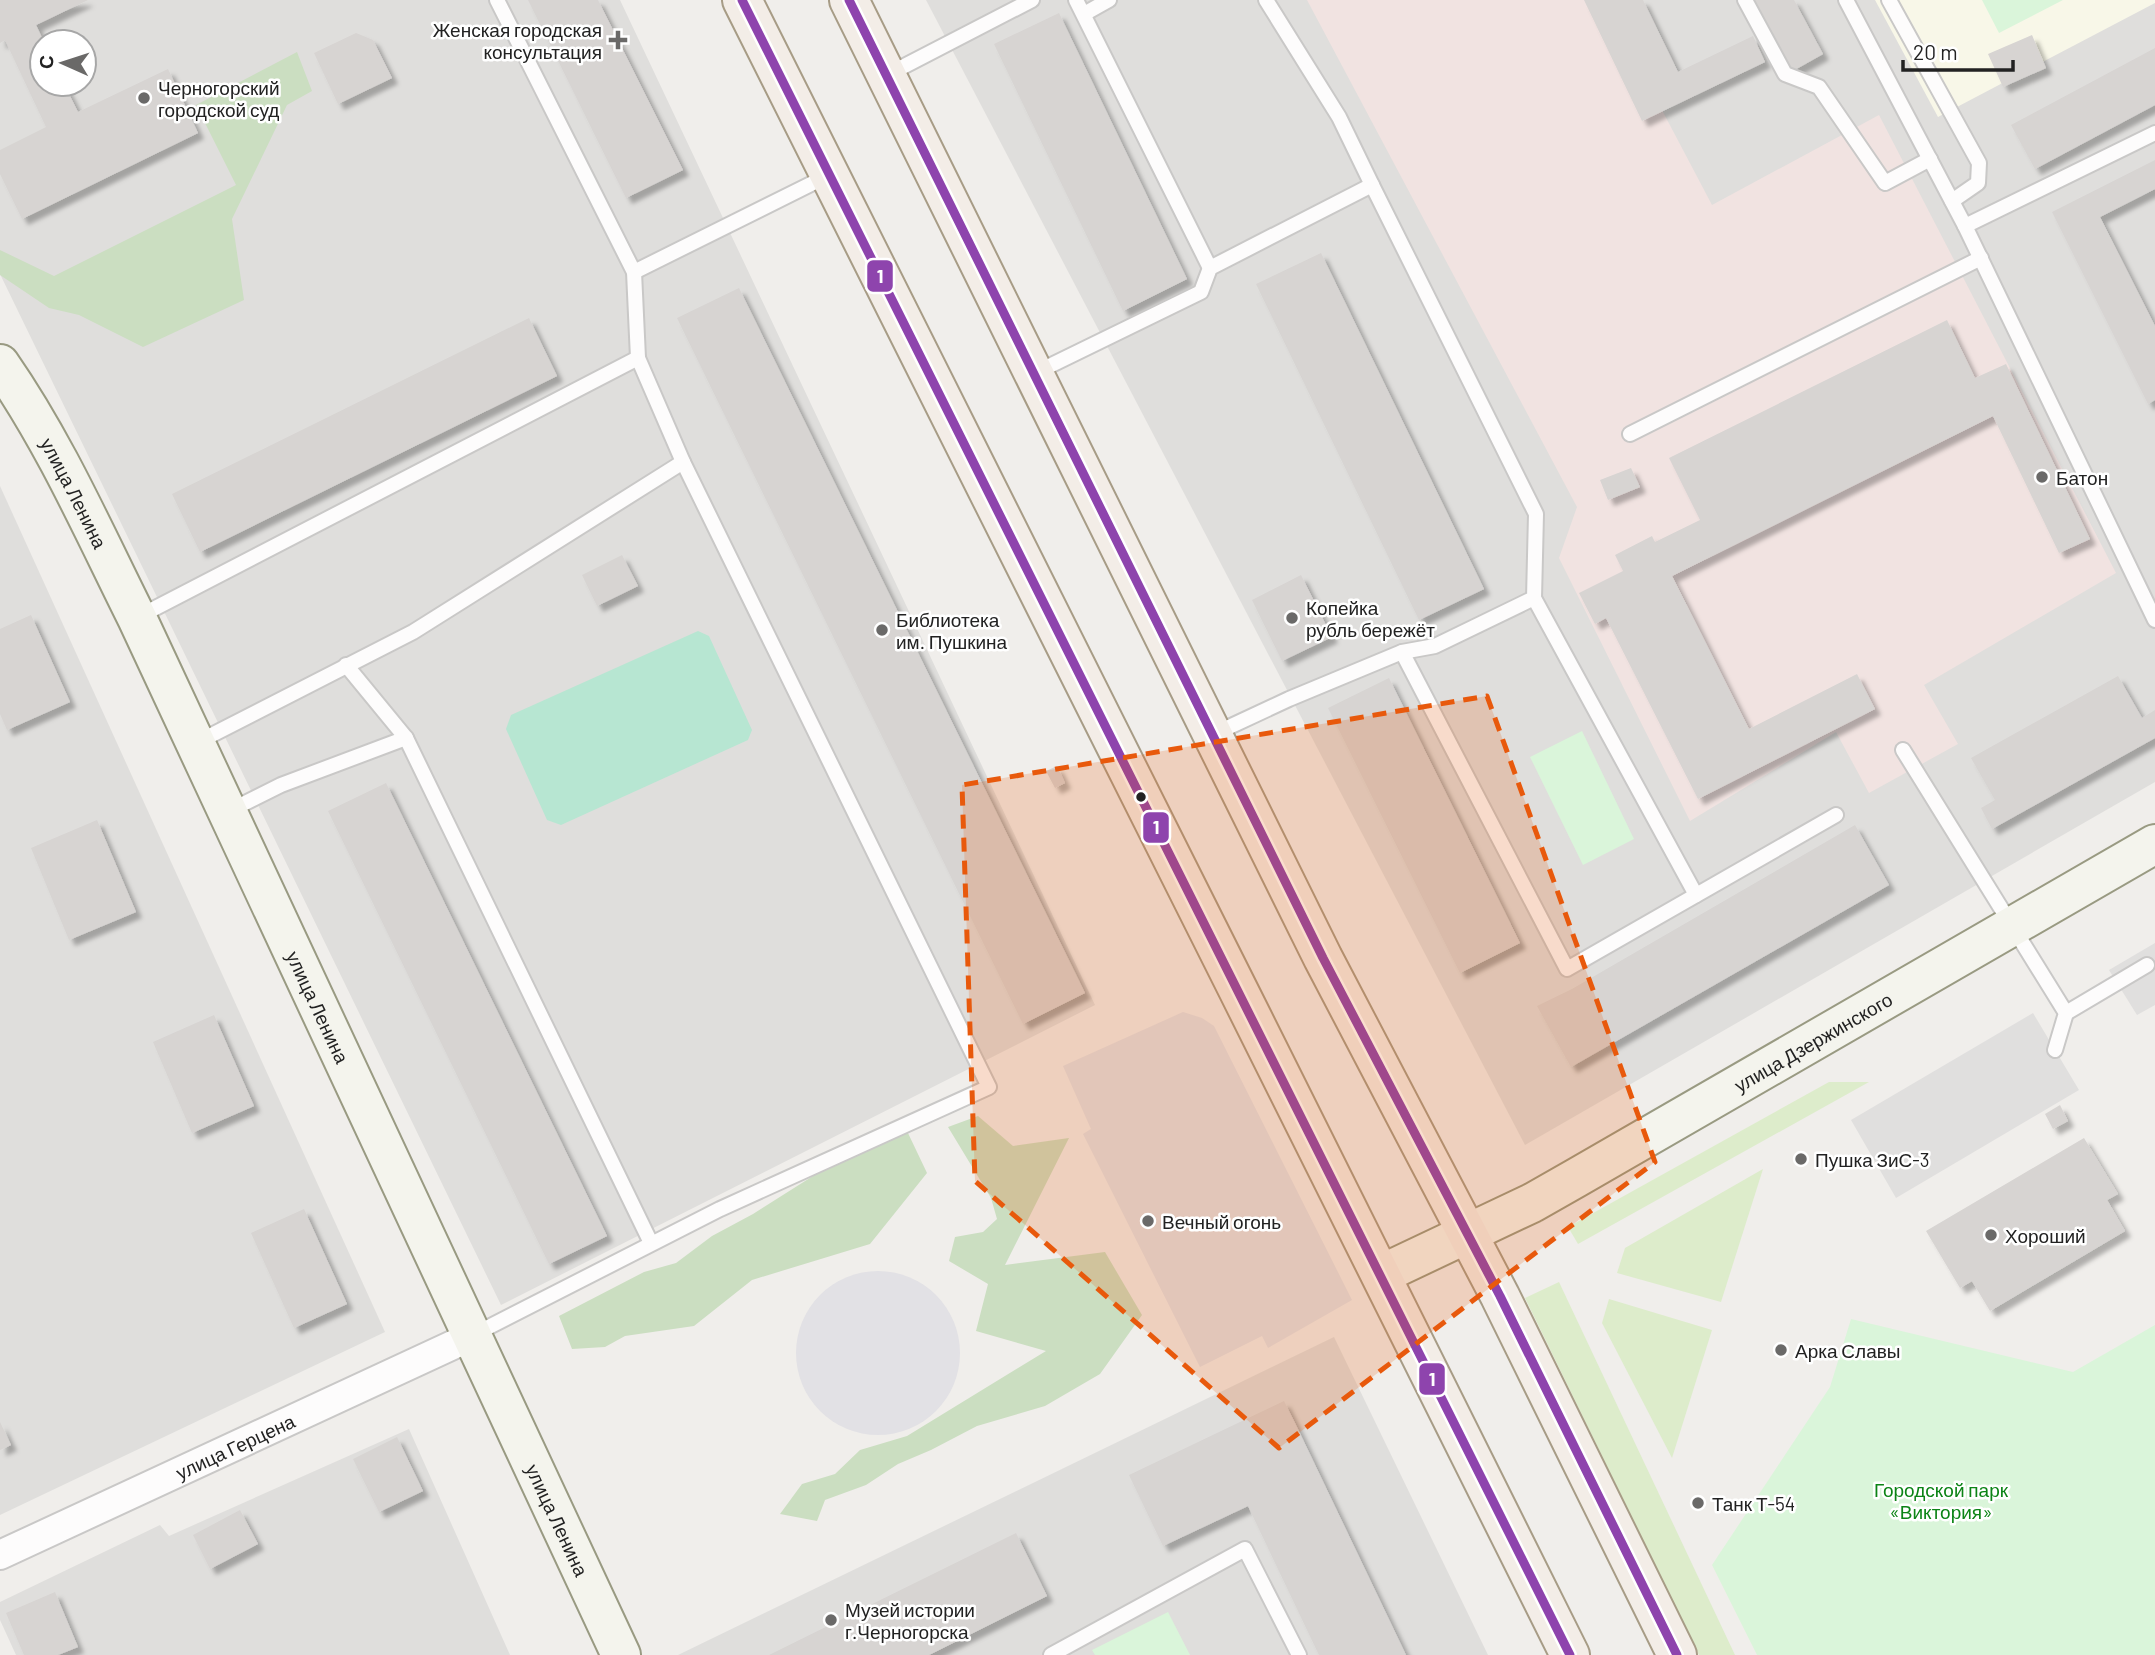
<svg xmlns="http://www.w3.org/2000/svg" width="2155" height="1655" font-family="Barlow,sans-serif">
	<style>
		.residential { fill: #dfdedc; fill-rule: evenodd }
		.commercial { fill: #f1e3e1 }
		.education { fill: #f8f7e8 }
		.grass { fill: #ddeccb }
		.forest { fill: #cbdec1 }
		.park { fill: #daf5da }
		.pitch { fill: #b7e6d2 }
		.parking { fill: #e0dfde }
		.plaza { fill: #e2e1e5 }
		.building { fill: #d7d4d2; filter: url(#shadow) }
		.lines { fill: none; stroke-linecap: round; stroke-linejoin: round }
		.lane-casing { stroke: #c9c8c7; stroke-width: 18 }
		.street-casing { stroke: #c9c8c7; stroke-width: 32 }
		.secondary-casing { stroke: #999a82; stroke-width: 42 }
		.primary-casing { stroke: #a79c86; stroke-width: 42 }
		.lane { stroke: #fdfcfc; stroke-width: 14 }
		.street { stroke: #fdfcfc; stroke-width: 28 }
		.secondary { stroke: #f4f4ed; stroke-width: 38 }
		.primary { stroke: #f3ede7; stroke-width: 38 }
		.bus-1-casing { stroke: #fff; stroke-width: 14 }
		.bus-1 { stroke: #8e44ad; stroke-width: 9 }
		.marked { fill: #e8590c; fill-opacity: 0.2; stroke: #e8590c; stroke-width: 5; stroke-dasharray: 14 9; stroke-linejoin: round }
		.poi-dot { fill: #6a6968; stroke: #fff; stroke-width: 2.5 }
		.bus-dot { fill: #222; stroke: #fff; stroke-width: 2.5 }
		.labels { text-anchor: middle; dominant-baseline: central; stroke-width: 5; stroke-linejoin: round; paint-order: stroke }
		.poi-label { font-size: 19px; fill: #222; stroke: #fff; text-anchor: start }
		.street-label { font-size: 19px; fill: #222; stroke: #fff }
		.park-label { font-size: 19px; fill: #0c8416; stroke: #fff }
		.line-badge { stroke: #fff; stroke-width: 2.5 }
		.badge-label { font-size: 19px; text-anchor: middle; font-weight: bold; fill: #fff }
	</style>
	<defs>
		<filter id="shadow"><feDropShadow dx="6" dy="6" stdDeviation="2" flood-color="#0004"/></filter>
	</defs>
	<rect width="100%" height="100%" fill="#f0eeeb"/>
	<!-- residential -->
	<g class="residential">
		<path d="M0 0H620L1095 1005 501 1305 0 274ZM42 42H84V84H42Z"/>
		<polygon points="926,0 2155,0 2155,782 1525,1145"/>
		<polygon points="0,486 385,1332 0,1515"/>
		<polygon points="1334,1337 1488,1655 678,1655"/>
		<polygon points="409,1429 510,1655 16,1655 0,1620 0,1602 160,1525 169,1536"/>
	</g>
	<!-- commercial -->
	<polygon class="commercial" points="1307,0 1604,0 1712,205 1879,115 2116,573 1924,685 1958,744 1869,793 1836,732 1690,821 1559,558 1577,507"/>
	<!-- education -->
	<polygon class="education" points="1875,0 2155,0 2155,3 1938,117"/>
	<!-- grass -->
	<g class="grass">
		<polygon points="1829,1082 1869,1082 1578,1244 1568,1227"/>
		<polygon points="1763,1169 1721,1302 1617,1273 1625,1248"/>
		<polygon points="1559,1282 1735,1655 1699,1655 1525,1298"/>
		<polygon points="1609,1299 1712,1330 1672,1458 1602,1323"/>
	</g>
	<!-- forest -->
	<g class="forest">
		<polygon points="297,52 312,91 287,105 232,219 244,300 143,347 79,315 49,308 0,275 0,250 54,276 236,185 196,105"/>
		<polygon points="978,1116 1013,1146 1069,1138 1005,1265 1105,1252 1142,1315 1100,1374 1045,1406 977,1426 931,1450 898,1464 866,1485 825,1500 817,1521 780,1514 802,1484 835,1474 860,1450 907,1436 1046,1351 976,1331 988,1284 949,1261 955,1237 983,1232 997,1219 991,1198 948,1127"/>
		<polygon points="907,1131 927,1173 870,1244 752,1280 694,1326 625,1336 605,1347 572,1349 559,1316 644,1272 676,1263 712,1236 753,1214 851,1152"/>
	</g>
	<!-- park -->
	<g class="park">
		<polygon points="1982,0 2063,0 1999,33"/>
		<polygon points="1582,731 1634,839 1583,865 1530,757"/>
		<polygon points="1851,1319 2073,1372 2155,1325 2155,1655 1757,1655 1712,1565 1830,1387"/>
		<polygon points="1168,1612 1190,1655 1095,1655 1092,1650"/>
	</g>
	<!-- pitch -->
	<polygon class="pitch" points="698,631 709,636 752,730 748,740 561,825 547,820 506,729 511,715"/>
	<!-- parking -->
	<g class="parking">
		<polygon points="2155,943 2155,1005 2137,1015 2109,970"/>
		<polygon points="2033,1013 2079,1090 1896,1198 1851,1120"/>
	</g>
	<!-- plaza -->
	<g class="plaza">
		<polygon points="1183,1012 1202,1018 1214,1026 1352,1300 1268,1348 1262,1336 1200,1367 1083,1134 1091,1129 1063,1066"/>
		<circle cx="878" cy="1353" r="82"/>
	</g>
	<!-- building -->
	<g class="building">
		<polygon points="0,0 88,0 36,25 44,42 42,42 42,84 64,84 78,112 168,69 198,133 22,219 0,174 0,150 46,127 5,40 0,43"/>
		<polygon points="528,0 598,0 683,170 626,198"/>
		<polygon points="1584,0 1643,0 1678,72 1753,36 1765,62 1642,121"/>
		<polygon points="1753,0 1794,0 1823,54 1791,72"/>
		<polygon points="1059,13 1187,279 1123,311 994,44"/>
		<polygon points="356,33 373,40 392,78 338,104 314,53"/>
		<polygon points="2032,35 2046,68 2003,87 1988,54"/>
		<polygon points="2155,48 2155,105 2035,169 2011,125"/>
		<polygon points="2155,160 2155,189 2100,217 2155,326 2155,400 2148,404 2052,212"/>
		<polygon points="1321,253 1484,589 1419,620 1256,284"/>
		<polygon points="739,288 1085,993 1023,1024 677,318"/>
		<polygon points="529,318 557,376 200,552 172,494"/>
		<polygon points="1947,320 1975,378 2006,364 2090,539 2059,553 1993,416 1672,576 1749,729 1857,674 1875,709 1698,799 1606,618 1595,624 1579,593 1623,571 1615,555 1652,536 1655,542 1700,520 1669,458"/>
		<polygon points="1631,468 1640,487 1608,500 1600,480"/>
		<polygon points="622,555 638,586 597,606 582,575"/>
		<polygon points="1301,575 1332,637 1282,661 1252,600"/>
		<polygon points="31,615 70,702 7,730 0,714 0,629"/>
		<polygon points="2118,676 2142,718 2155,710 2155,738 1992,829 1981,808 1995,800 1971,758"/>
		<polygon points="1389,678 1520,943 1460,973 1328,708"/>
		<polygon points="1057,766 1065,783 1055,788 1046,771"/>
		<polygon points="386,783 607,1236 549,1264 328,811"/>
		<polygon points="97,820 136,912 69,940 31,848"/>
		<polygon points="1855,825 1889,885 1571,1067 1537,1006 1572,989"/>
		<polygon points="214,1015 254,1106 192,1133 153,1042"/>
		<polygon points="2060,1105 2068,1121 2053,1129 2045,1114"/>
		<polygon points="2084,1138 2118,1194 2107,1200 2125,1231 1990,1311 1972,1281 1960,1288 1926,1231"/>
		<polygon points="304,1209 347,1304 294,1328 251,1233"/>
		<polygon points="1284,1401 1295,1423 1406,1655 1319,1655 1248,1506 1163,1546 1129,1475"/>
		<polygon points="0,1422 11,1445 0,1450"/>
		<polygon points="397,1437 423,1491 379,1512 353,1459"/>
		<polygon points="240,1510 258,1544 210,1569 193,1535"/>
		<polygon points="1016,1533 1047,1596 929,1655 769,1655"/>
		<polygon points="55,1592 78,1647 58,1655 24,1655 6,1613"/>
	</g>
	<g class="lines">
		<defs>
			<g id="lane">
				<polyline points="1076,0 1210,268"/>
				<polyline points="1266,0 1339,117 1372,185"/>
				<polyline points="1745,0 1785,74 1819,87 1885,183 1930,159"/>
				<polyline points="1846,0 1965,226 2155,620"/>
				<polyline points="1889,0 1979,163 1978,183 1952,201"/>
				<polyline points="1084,14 1109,0"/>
				<polyline points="887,75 1032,0"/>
				<polyline points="1965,226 2155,133"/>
				<polyline points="634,272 827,176"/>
				<polyline points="1035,373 1201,292 1210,268 1372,185 1536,514 1534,598 1435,646 1402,652"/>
				<polyline points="1630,434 1981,258"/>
				<polyline points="1534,598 1696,895"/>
				<polyline points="138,617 638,358"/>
				<polyline points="346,665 406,738 651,1243"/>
				<polyline points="1214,734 1289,699 1402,652 1567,969 1836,815"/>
				<polyline points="196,743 413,632 683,462"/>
				<polyline points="1903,750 2066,1013 2055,1050"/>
				<polyline points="229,811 281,785 406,738"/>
				<polyline points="2066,1013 2147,965"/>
				<polyline points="475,1334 720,1209 989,1087 683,462 638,358 634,272 497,0"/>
				<polyline points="1051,1655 1245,1549 1299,1655"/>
			</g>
			<g id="street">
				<path id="s1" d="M0 1555 470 1337"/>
			</g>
			<g id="secondary">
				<path id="s2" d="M0 364C55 443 94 532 137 618L621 1655"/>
				<path id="s3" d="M1382 1274 1532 1203 1576 1178 2155 844"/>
			</g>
			<g id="primary">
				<path d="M742 0C1016 552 1297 1102 1570 1655"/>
				<polyline points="849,0 1323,958 1500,1296 1677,1655"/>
			</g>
		</defs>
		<!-- lane casing -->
		<use href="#lane" class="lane-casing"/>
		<!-- street casing -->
		<use href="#street" class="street-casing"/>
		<!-- secondary casing -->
		<use href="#secondary" class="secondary-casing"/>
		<!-- primary casing -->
		<use href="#primary" class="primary-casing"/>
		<!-- lane -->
		<use href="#lane" class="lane"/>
		<!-- street -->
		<use href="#street" class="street"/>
		<!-- secondary -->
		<use href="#secondary" class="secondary"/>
		<!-- primary -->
		<use href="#primary" class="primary"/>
		<defs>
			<g id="bus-1">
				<polyline points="742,0 1570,1655"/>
				<polyline points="849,0 1323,958 1500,1296 1677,1655"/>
			</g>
		</defs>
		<!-- bus-1 casing -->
		<use href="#bus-1" class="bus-1-casing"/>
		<!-- bus-1 -->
		<use href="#bus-1" class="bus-1"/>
	</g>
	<!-- marked area -->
	<path class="marked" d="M1487 696 1655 1162 1279 1448 975 1181 962 785Z"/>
	<!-- markers -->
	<g class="poi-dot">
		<path d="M614.5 29.5h7v7h7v7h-7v7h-7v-7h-7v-7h7z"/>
		<circle cx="144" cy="98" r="7"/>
		<circle cx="2042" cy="477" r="7"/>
		<circle cx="1292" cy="618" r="7"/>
		<circle cx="882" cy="630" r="7"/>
		<circle cx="1801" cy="1159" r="7"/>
		<circle cx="1148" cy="1221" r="7"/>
		<circle cx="1991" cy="1235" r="7"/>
		<circle cx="1781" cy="1350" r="7"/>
		<circle cx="1698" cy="1503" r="7"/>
		<circle cx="831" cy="1620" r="7"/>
	</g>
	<circle class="bus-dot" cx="1141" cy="797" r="6"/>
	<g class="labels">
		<!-- poi labels -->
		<g class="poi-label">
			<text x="602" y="29" text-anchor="end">Женская городская<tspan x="602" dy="22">консультация</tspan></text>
			<text x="158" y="87">Черногорский<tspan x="158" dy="22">городской суд</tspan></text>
			<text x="2056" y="477">Батон</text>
			<text x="1306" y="607">Копейка<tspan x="1306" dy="22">рубль бережёт</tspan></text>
			<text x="896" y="619">Библиотека<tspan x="896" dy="22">им. Пушкина</tspan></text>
			<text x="1815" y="1159">Пушка ЗиС-3</text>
			<text x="1162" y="1221">Вечный огонь</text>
			<text x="2005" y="1235">Хороший</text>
			<text x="1795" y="1350">Арка Славы</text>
			<text x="1712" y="1503">Танк Т-54</text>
			<text x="845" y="1609">Музей истории<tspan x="845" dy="22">г.Черногорска</tspan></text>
		</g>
		<!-- street labels -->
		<g class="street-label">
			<text stroke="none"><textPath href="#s2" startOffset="149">улица Ленина</textPath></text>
			<text stroke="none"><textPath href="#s2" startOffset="718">улица Ленина</textPath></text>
			<text stroke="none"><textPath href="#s3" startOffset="490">улица Дзержинского</textPath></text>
			<text stroke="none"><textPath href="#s1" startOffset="259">улица Герцена</textPath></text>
			<text stroke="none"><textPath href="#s2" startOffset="1284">улица Ленина</textPath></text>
		</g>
		<!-- park labels -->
		<g class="park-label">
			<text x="1941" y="1489">Городской парк<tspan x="1941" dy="22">«Виктория»</tspan></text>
		</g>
	</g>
	<g class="line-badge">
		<rect x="866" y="259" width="28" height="34" rx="7" fill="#8e44ad"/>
		<rect x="1142" y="811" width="28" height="33" rx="7" fill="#8e44ad"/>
		<rect x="1418" y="1362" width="28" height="34" rx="7" fill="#8e44ad"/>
	</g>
	<g class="badge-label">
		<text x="880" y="283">1</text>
		<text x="1156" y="834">1</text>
		<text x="1432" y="1386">1</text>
	</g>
	<!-- north arrow -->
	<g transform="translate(63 63) rotate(273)"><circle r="33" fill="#ffffff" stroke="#a7a7a7" stroke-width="2"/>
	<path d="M0-5L12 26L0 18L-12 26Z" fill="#6a6968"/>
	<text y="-10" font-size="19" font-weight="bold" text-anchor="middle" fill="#222222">С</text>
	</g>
	<!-- scale -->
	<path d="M1903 60v10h110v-10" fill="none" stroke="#222222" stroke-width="3.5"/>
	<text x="1913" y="60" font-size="21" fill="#222222" stroke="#ffffff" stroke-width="5" paint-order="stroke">20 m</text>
</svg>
